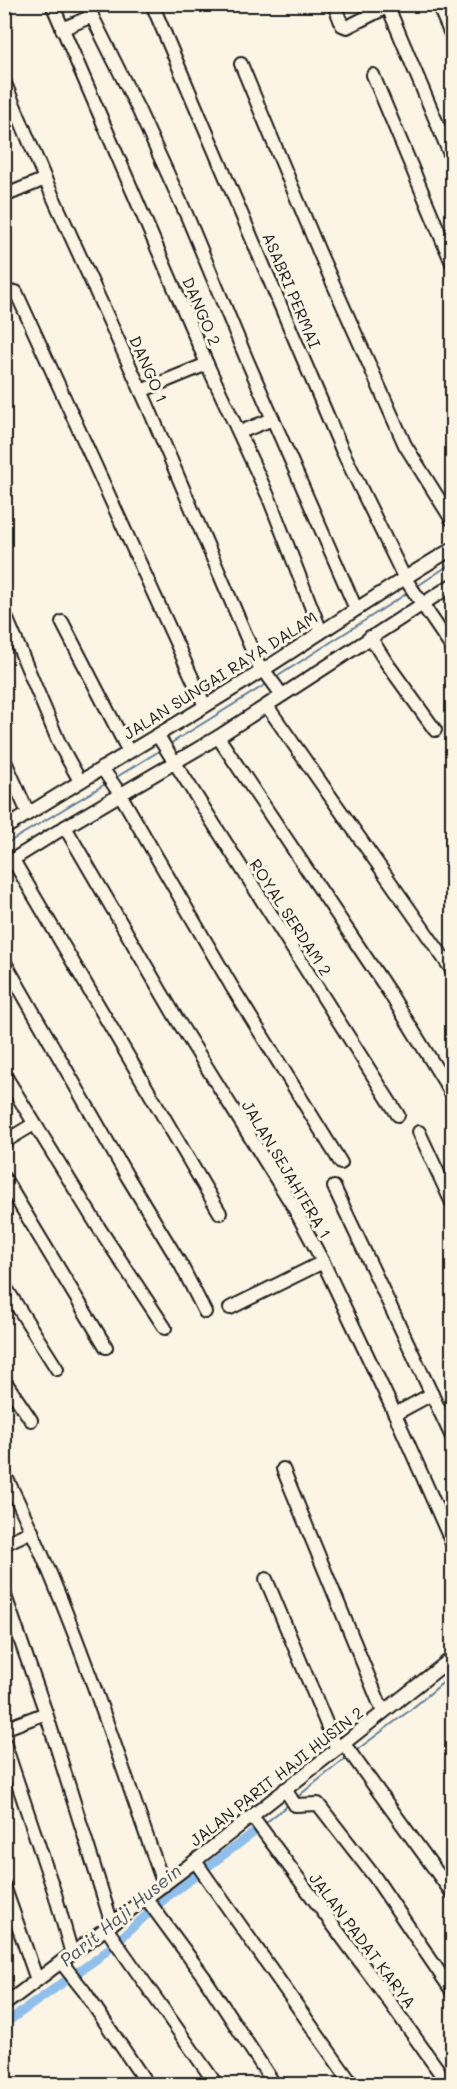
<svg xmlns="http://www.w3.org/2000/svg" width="457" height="2089" font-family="Mali,sans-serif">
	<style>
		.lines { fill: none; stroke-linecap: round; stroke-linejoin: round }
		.stream { stroke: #627e98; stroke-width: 2 }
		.canal { stroke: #91bfeb; stroke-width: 9 }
		.minor-casing { stroke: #1c1c1c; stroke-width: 16 }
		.minor { stroke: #fcf5e5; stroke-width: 12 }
		.labels { text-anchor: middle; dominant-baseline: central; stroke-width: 6; stroke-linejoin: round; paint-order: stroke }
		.street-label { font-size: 16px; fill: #1c1c1c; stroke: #fcf5e5 }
		.water-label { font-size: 18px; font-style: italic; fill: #455564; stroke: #fcf5e5 }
	</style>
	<rect width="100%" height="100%" fill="#fcf5e5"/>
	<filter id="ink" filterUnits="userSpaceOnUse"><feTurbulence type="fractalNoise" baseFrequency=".0167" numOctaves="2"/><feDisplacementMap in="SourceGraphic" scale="12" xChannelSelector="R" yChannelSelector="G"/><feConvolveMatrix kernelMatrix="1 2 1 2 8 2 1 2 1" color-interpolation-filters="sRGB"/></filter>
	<g filter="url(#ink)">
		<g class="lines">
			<!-- stream -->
			<g class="stream">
				<polyline points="416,587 452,563"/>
				<polyline points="275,678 409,592"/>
				<polyline points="168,745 268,683"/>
				<polyline points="115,778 161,750"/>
				<polyline points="4,845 107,783"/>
				<polyline points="354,1752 409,1711 452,1675"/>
				<polyline points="296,1798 347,1757"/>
				<polyline points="263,1825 289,1804"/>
			</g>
			<!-- canal -->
			<polyline class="canal" points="4,2024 98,1958 167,1897 256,1831"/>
			<defs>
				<g id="minor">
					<polyline points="52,4 207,364 269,498 321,632"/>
					<polyline points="88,4 92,16"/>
					<polyline points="152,4 342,450 404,577 452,648"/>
					<polyline points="334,4 342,25 347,27 393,4"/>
					<polyline points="438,4 452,37"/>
					<polyline points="388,7 452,159"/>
					<polyline points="62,29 92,16 139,111 187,216 247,360 356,609"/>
					<polyline points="241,64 320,254 405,445 452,520"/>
					<polyline points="373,75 452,263"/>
					<polyline points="4,81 45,179 147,404 261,671"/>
					<polyline points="4,196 45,179"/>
					<polyline points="16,292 205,706"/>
					<polyline points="141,391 207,364"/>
					<polyline points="240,432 273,419"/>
					<polyline points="4,612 60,745 80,781"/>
					<polyline points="62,622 129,752"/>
					<polyline points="370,637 386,662 435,730"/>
					<polyline points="263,669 282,695"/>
					<polyline points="267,706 452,970"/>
					<polyline points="158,736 398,1115"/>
					<polyline points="218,737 389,992 452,1094"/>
					<polyline points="4,759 28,813"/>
					<polyline points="102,768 120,794 232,987 341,1163"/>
					<polyline points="65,827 178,1021 293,1206 323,1262 395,1414 452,1543"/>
					<path d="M4 829C85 777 168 730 249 679 317 636 383 590 452 549"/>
					<polyline points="13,860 220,1213"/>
					<polyline points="4,865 65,827 218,737 452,585"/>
					<polyline points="4,961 127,1176 181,1265 205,1312"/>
					<polyline points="4,1074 99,1228 165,1328"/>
					<polyline points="419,1132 452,1203"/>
					<polyline points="4,1142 34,1124"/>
					<polyline points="4,1178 106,1347"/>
					<polyline points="334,1187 452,1437"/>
					<polyline points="4,1285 57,1369"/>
					<polyline points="230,1308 323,1262"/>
					<polyline points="4,1380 31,1420"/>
					<polyline points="395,1414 432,1394"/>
					<polyline points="283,1469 383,1712"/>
					<path d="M7 1479C72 1609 115 1749 164 1885"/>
					<polyline points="4,1544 32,1531"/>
					<polyline points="266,1579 337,1749"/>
					<polyline points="4,1593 46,1713 112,1924"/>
					<polyline points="4,1729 46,1713"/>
					<polyline points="4,1742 55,1894 72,1954"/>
					<polyline points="344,1744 452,1893"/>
					<polyline points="285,1789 295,1805 318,1804 374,1876 452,1991"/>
					<polyline points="252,1816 379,1987 448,2084"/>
					<polyline points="195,1861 352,2084"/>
					<polyline points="4,1886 37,1980"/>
					<polyline points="146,1898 204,1977 274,2084"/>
					<polyline points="106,1928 216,2084"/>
					<polyline points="61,1962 84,1991 147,2084"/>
					<polyline points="4,2005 195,1861 452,1658"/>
				</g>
			</defs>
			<!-- minor casing -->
			<use href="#minor" class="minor-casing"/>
			<!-- minor -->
			<use href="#minor" class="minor"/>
		</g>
	</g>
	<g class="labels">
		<!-- street labels -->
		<g class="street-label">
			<text transform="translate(292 290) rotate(67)">ASABRI PERMAI</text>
			<text transform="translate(202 311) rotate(67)">DANGO 2</text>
			<text transform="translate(149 369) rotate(66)">DANGO 1</text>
			<text transform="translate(220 675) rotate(-32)">JALAN SUNGAI RAYA DALAM</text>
			<text transform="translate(291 917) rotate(57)">ROYAL SERDAM 2</text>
			<text transform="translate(287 1169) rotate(59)">JALAN SEJAHTERA 1</text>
			<text transform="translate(276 1776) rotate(-38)">JALAN PARIT HAJI HUSIN 2</text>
			<text transform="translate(363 1940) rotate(53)">JALAN PADAT KARYA</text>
		</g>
		<!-- water labels -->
		<g class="water-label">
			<text transform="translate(120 1915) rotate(-39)">Parit Haji Husein</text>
		</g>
	</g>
	<!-- margin -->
	<rect width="457" height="2089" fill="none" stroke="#fcf5e5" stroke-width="24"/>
	<rect x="12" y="12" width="433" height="2065" fill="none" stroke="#1c1c1c" stroke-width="2" filter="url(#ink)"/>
</svg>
